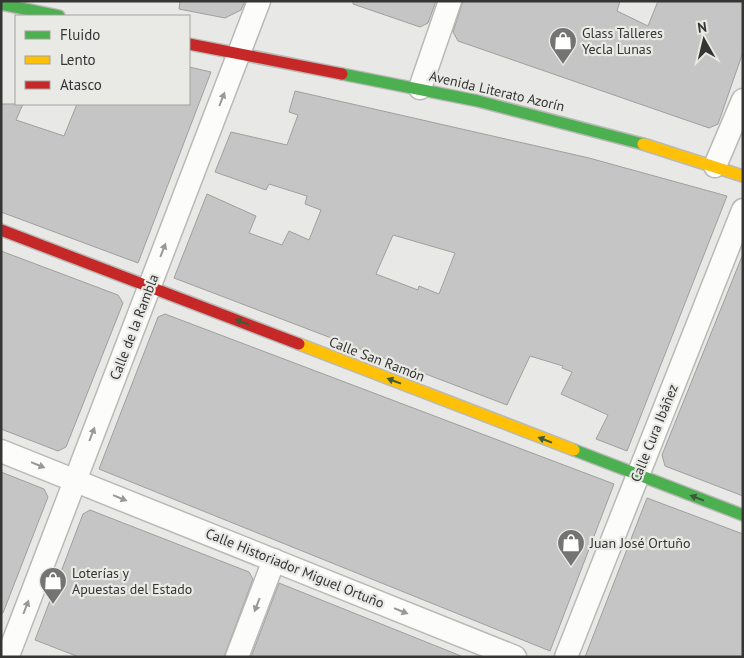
<svg xmlns="http://www.w3.org/2000/svg" width="744" height="658" font-family="'PT Sans',sans-serif">
	<style>
		.building { fill: #c5c5c5; stroke: #9f9f9f; fill-rule: evenodd }
		.lines { fill: none; stroke-linecap: round; stroke-linejoin: round }
		.street-casing { stroke: #b9b9b7; stroke-width: 25 }
		.fast-casing { stroke: #b9b9b7; stroke-width: 14 }
		.slow-casing { stroke: #b9b9b7; stroke-width: 14 }
		.jam-casing { stroke: #b9b9b7; stroke-width: 14 }
		.street { stroke: #fcfcfb; stroke-width: 22 }
		.fast { stroke: #4caf50; stroke-width: 11 }
		.slow { stroke: #ffc107; stroke-width: 11 }
		.jam { stroke: #c62828; stroke-width: 11 }
		.oneway { fill: #989898 }
		.oneway2 { fill: #3c5a3c }
		.labels { text-anchor: middle; dominant-baseline: central; stroke-width: 4.5; stroke-linejoin: round; paint-order: stroke }
		.poi-label { font-size: 14px; fill: #353534; stroke: #e9e9e5; text-anchor: start }
		.street-label { font-size: 14px; fill: #353534; stroke: #e9e9e5 }
	</style>
	<rect width="100%" height="100%" fill="#e8e8e6"/>
	<!-- building -->
	<g class="building">
		<polygon points="180,1 245,1 241,10 225,18 179,9"/>
		<polygon points="353,1 436,1 428,23 420,27 353,4"/>
		<polygon points="463,1 620,1 617,11 648,26 658,1 743,1 743,52 718,124 709,128 458,41 453,32"/>
		<polygon points="189,67 211,72 138,263 1,212 1,104 23,104 16,120 64,136 77,104 189,104"/>
		<path d="M295 91 589 158 727 196 627 451 596 439 608 415 561 394 572 372 562 368 563 366 530 356 507 405 174 278 207 194 256 216 249 233 282 245 289 231 309 240 321 210 305 204 307 196 269 184 266 190 215 172 231 132 287 145 298 115 289 112ZM393 235 455 253 439 294 419 286 418 290 376 274Z"/>
		<polygon points="1,251 118,295 123,303 66,447 58,451 1,429"/>
		<polygon points="743,254 743,496 665,466 662,455"/>
		<polygon points="165,314 614,484 550,651 99,469 158,317"/>
		<polygon points="1,472 44,489 48,497 3,613 1,613"/>
		<polygon points="647,498 743,534 743,657 585,657"/>
		<polygon points="90,510 249,572 253,579 224,657 79,657 35,640 83,514"/>
		<polygon points="279,583 461,656 461,657 251,657"/>
	</g>
	<g class="lines">
		<defs>
			<g id="street">
				<polyline points="420,88 450,1"/>
				<polyline points="715,166 743,100"/>
				<polyline points="1,451 515,657"/>
				<polyline points="9,653 259,1"/>
				<polyline points="237,657 274,560"/>
				<polyline points="566,657 743,210"/>
			</g>
			<g id="fast">
				<polyline points="1,4 59,16"/>
				<polyline points="342,74 478,101 643,144"/>
				<polyline points="574,450 743,515"/>
			</g>
			<g id="slow">
				<polyline points="643,144 743,176"/>
				<polyline points="299,344 574,450"/>
			</g>
			<g id="jam">
				<polyline points="189,44 342,74"/>
				<polyline points="1,230 299,344"/>
			</g>
		</defs>
		<!-- street casing -->
		<use href="#street" class="street-casing"/>
		<!-- fast casing -->
		<use href="#fast" class="fast-casing"/>
		<!-- slow casing -->
		<use href="#slow" class="slow-casing"/>
		<!-- jam casing -->
		<use href="#jam" class="jam-casing"/>
		<!-- street -->
		<use href="#street" class="street"/>
		<!-- fast -->
		<use href="#fast" class="fast"/>
		<!-- slow -->
		<use href="#slow" class="slow"/>
		<!-- jam -->
		<use href="#jam" class="jam"/>
	</g>
	<!-- one-way arrows -->
	<defs><path id="oneway-solid" d="M-6-.8H1V-3.2L6.5 0L1 3.2V.8H-6Z" transform="scale(1.25)"/></defs>
	<g class="oneway">
		<use href="#oneway-solid" transform="translate(222 99) rotate(-69)"/>
		<use href="#oneway-solid" transform="translate(163 250) rotate(-69)"/>
		<use href="#oneway-solid" transform="translate(92 434) rotate(-69)"/>
		<use href="#oneway-solid" transform="translate(38 465) rotate(22)"/>
		<use href="#oneway-solid" transform="translate(120 498) rotate(22)"/>
		<use href="#oneway-solid" transform="translate(257 605) rotate(111)"/>
		<use href="#oneway-solid" transform="translate(26 607) rotate(-69)"/>
		<use href="#oneway-solid" transform="translate(401 611) rotate(22)"/>
	</g>
	<g class="oneway2">
		<use href="#oneway-solid" transform="translate(242 322) rotate(-159)"/>
		<use href="#oneway-solid" transform="translate(394 381) rotate(-159)"/>
		<use href="#oneway-solid" transform="translate(545 440) rotate(-159)"/>
		<use href="#oneway-solid" transform="translate(697 498) rotate(-159)"/>
	</g>
	<!-- icons -->
	<defs>
		<symbol id="shop-pin" viewBox="-11 -11 22 30"><path d="M0 17L-7.5 6A9.5 9.5 0 1 1 7.5 6Z" fill="#747472" stroke="#e9e9e5"/><path d="M-5-2.5h2.3a2.7 3.5 0 0 1 5.4 0H5L5.5 6h-11ZM-1.5-2.5h3a1.5 2.3 0 0 0-3 0Z" fill="#fff"/></symbol>
	</defs>
	<g fill-rule="evenodd">
		<use href="#shop-pin" x="547" y="25" width="32" height="43"/>
		<use href="#shop-pin" x="555" y="527" width="32" height="43"/>
		<use href="#shop-pin" x="37" y="565" width="32" height="43"/>
	</g>
	<g class="labels">
		<!-- poi labels -->
		<g class="poi-label">
			<text x="582" y="33">Glass Talleres<tspan x="582" dy="16">Yecla Lunas</tspan></text>
			<text x="590" y="543">Juan José Ortuño</text>
			<text x="72" y="573">Loterías y<tspan x="72" dy="16">Apuestas del Estado</tspan></text>
		</g>
		<!-- street labels -->
		<g class="street-label">
			<text transform="translate(497 91) rotate(13)">Avenida Literato Azorín</text>
			<text transform="translate(134 327) rotate(-69)">Calle de la Rambla</text>
			<text transform="translate(377 359) rotate(21)">Calle San Ramón</text>
			<text transform="translate(654 433) rotate(-68)">Calle Cura Ibáñez</text>
			<text transform="translate(295 568) rotate(22)">Calle Historiador Miguel Ortuño</text>
		</g>
	</g>
	<!-- border -->
	<rect width="744" height="658" fill="none" stroke="#353534" stroke-width="5"/>
	<!-- legend -->
	<rect x="15" y="15" width="175" height="90" fill="#e9e9e5" stroke="#a1a19e"/>
	<rect x="25" y="31" width="25" height="8" fill="#4caf50" stroke="#a1a19e"/>
	<text x="60" y="40" font-size="15" fill="#353534">Fluido</text>
	<rect x="25" y="56" width="25" height="8" fill="#ffc107" stroke="#a1a19e"/>
	<text x="60" y="65" font-size="15" fill="#353534">Lento</text>
	<rect x="25" y="81" width="25" height="8" fill="#c62828" stroke="#a1a19e"/>
	<text x="60" y="90" font-size="15" fill="#353534">Atasco</text>
	<!-- north arrow -->
	<g transform="translate(704 40) rotate(352)" stroke="#e9e9e5" stroke-width="4" paint-order="stroke">
	<path d="M0-4L9 19L0 12L-9 19Z" fill="#353534"/>
	<text y="-8" font-size="14" font-weight="bold" text-anchor="middle" fill="#353534">N</text>
	</g>
</svg>
